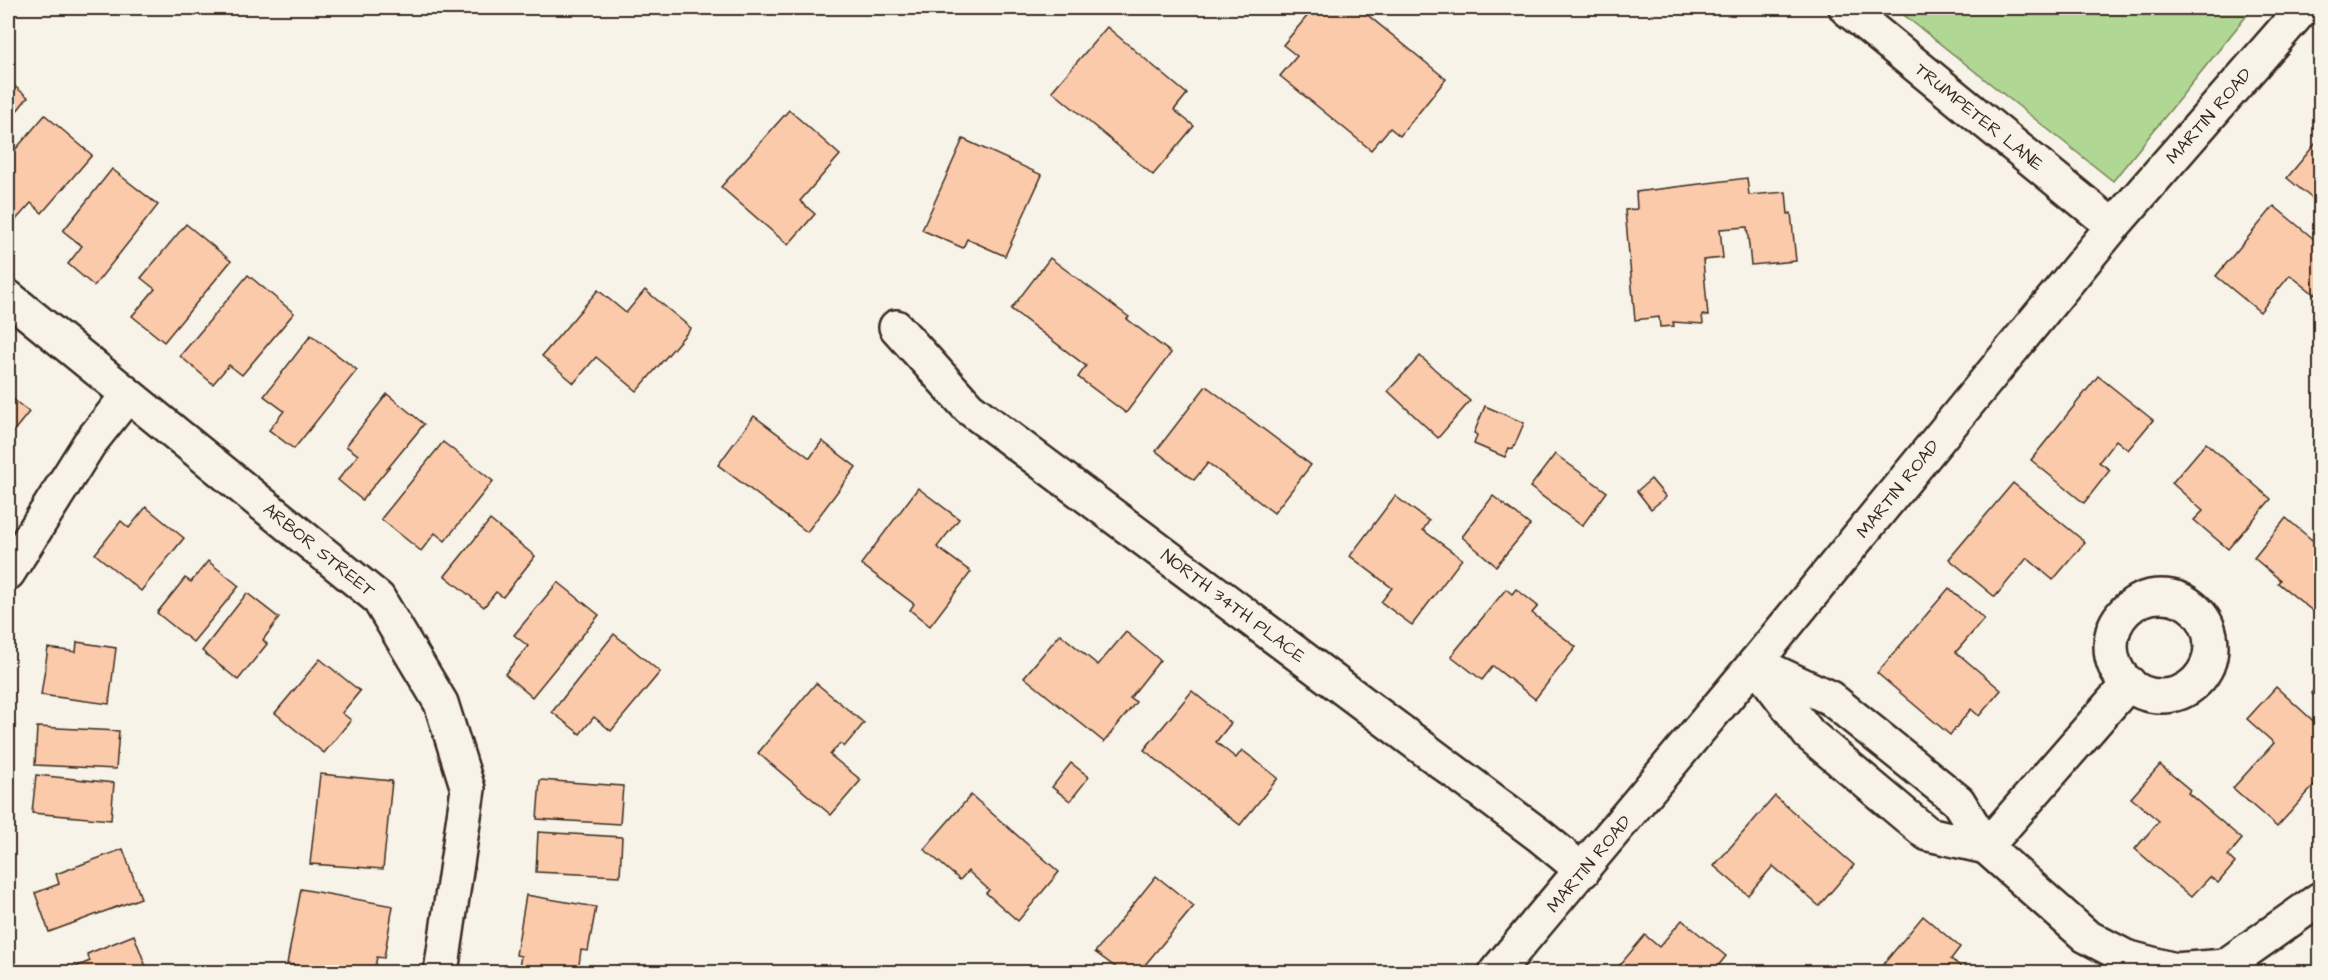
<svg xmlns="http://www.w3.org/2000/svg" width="2328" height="980" font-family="'Architects Daughter',sans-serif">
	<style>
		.green { fill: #b0d793; stroke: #768058; stroke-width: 1.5 }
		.building { fill: #fbcaaa; stroke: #3b2a1e; stroke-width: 1.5 }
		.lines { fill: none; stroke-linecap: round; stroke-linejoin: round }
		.minor-casing { stroke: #3b2a1e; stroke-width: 38 }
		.tertiary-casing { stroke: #3b2a1e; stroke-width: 38 }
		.minor { stroke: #f7f3e8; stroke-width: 33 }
		.tertiary { stroke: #f7f3e8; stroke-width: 33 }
		.labels { text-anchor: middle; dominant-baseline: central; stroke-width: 6; stroke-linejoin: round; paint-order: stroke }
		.street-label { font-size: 18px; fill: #3b2a1e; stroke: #f7f3e8 }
	</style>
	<rect width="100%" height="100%" fill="#f7f3e8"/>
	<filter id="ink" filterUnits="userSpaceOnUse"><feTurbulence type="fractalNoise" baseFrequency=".0167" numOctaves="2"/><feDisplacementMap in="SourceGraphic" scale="12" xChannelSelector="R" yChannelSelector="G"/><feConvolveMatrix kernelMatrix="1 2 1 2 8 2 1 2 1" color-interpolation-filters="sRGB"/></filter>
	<g filter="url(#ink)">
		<!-- green -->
		<polygon class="green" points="1895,8 2251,8 2252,9 2113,181"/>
		<!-- building -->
		<g class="building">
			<polygon points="789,8 804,8 797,15"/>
			<polygon points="1314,8 1367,8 1364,12 1446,79 1400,136 1390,128 1371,150 1280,76 1297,56 1283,45"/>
			<polygon points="1107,27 1187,94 1174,110 1194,126 1153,175 1052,91"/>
			<polygon points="8,81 28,97 8,122"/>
			<polygon points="789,110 840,155 800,201 815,214 788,245 721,187"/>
			<polygon points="45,115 92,155 42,213 31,203 13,223 8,218 8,158"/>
			<polygon points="2320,138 2320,205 2287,178"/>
			<polygon points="963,139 1042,175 1005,256 967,239 963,248 922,230"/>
			<polygon points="112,169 158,205 94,286 68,264 82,246 63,231"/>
			<polygon points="1747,178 1749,195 1786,192 1788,214 1791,213 1796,261 1751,265 1747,227 1720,229 1723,258 1703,260 1708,316 1702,315 1703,324 1673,322 1674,326 1660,327 1659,317 1635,320 1625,210 1637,209 1636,192"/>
			<polygon points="2274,206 2320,244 2320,287 2314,294 2290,275 2260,312 2216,276"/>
			<polygon points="186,224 231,261 164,342 132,316 155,289 141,278"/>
			<polygon points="1050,258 1129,317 1127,319 1171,353 1126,413 1078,377 1086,366 1011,309"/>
			<polygon points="248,275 294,313 242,375 229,365 213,384 180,356"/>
			<polygon points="598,290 626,313 645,290 691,328 637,391 596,357 574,383 542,356"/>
			<polygon points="311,335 357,370 294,449 269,430 284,411 264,396"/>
			<polygon points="1420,356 1470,401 1438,438 1388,391"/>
			<polygon points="2098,376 2153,420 2128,450 2116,440 2099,462 2110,470 2084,503 2031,460"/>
			<polygon points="1206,386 1311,465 1274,513 1208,463 1194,480 1156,451"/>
			<polygon points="387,394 424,424 362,500 338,480 358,455 346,446"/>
			<polygon points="8,395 29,412 8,438"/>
			<polygon points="1485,406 1524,423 1513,449 1509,448 1505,457 1474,444 1477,435 1474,433"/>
			<polygon points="754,416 810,458 822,441 856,467 807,532 718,465"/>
			<polygon points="443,442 493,481 445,541 435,533 421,551 381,519"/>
			<polygon points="2206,443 2271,499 2228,549 2194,520 2203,511 2172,483"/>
			<polygon points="1555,454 1607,492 1582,526 1530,487"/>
			<polygon points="1651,479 1666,497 1651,509 1637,491"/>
			<polygon points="2013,483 2085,542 2053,580 2027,558 1995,597 1949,559"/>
			<polygon points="918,488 959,519 937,547 971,572 930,626 910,610 914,604 861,564"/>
			<polygon points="1395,496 1429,521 1423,530 1462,559 1412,625 1381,602 1392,588 1350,556"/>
			<polygon points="1493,496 1530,525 1496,566 1462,537"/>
			<polygon points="146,507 184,538 141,591 95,554 121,521 129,528"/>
			<polygon points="2286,518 2312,540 2314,537 2320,542 2320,617 2278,583 2280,580 2254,558"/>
			<polygon points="490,520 535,556 503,597 496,592 484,607 445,576"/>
			<polygon points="208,561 239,586 193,642 157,613 185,578 191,582"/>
			<polygon points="558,582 599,615 532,697 505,674 528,646 514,635"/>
			<polygon points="1949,588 1984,619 1956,652 2001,690 1979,716 1971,709 1950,735 1877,673"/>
			<polygon points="1506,589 1512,594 1516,589 1538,606 1532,613 1576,647 1535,699 1493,666 1482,680 1451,656"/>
			<polygon points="247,593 279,618 263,640 267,644 238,680 202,651"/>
			<polygon points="1126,632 1160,660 1130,698 1136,702 1104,742 1024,677 1060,634 1098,665"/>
			<polygon points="614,634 660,672 611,731 594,717 580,734 552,712"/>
			<polygon points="77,642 116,648 109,704 41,695 48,648 76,652"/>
			<polygon points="320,659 360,691 342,713 351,720 324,753 275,713"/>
			<polygon points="2320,682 2320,701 2311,693"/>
			<polygon points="816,683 864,723 844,747 840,743 830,755 861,780 831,815 758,753"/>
			<polygon points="2276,687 2320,727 2320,779 2277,827 2233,788 2274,743 2247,719"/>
			<polygon points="1192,691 1231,723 1216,742 1236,758 1242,750 1278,778 1240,825 1144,750"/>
			<polygon points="37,727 119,731 116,769 35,765"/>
			<polygon points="1071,763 1089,777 1070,801 1052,787"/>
			<polygon points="2160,765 2190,790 2188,793 2242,839 2228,856 2235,863 2218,883 2210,877 2191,897 2135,849 2159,821 2131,798"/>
			<polygon points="320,774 392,781 383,869 310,864"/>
			<polygon points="36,775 114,783 111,820 32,813"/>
			<polygon points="540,780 623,786 620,824 537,819"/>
			<polygon points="971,795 1059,872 1018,921 986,893 989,890 968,871 960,880 924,849"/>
			<polygon points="1775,796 1854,865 1819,906 1773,866 1748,895 1714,866"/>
			<polygon points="538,832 622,837 620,876 536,872"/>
			<polygon points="123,849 141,898 49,932 35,893 59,884 56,874"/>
			<polygon points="1156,876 1194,906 1139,972 1122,972 1095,952"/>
			<polygon points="301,889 393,906 384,958 377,957 374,972 334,972 287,964"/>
			<polygon points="526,895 596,907 588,951 581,950 578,972 518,972 521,956 516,955"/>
			<polygon points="1923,916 1960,947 1951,959 1968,972 1877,972"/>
			<polygon points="1682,920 1726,956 1713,972 1614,972 1645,935 1659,947"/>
			<polygon points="134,935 148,972 63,972 90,961 87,954"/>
		</g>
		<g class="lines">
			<defs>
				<g id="minor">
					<polyline points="1846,8 2113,226"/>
					<polyline points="8,297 378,598 441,703 468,789 441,972"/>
					<polyline points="896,327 969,408 1539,835 1583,871"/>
					<polyline points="8,573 89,444 128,395"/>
					<circle cx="2161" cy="646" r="50"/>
					<polyline points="1755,663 1830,698 1958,801 1986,847 2086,936 2126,957 2175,970 2225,966 2320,899"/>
					<polyline points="1758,667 1809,734 1928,834 1986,847"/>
					<polyline points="1986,847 2129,683"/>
				</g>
				<polyline id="tertiary" points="1496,972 1755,663 2113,226 2303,8"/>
			</defs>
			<!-- minor casing -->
			<use href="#minor" class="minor-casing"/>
			<!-- tertiary casing -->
			<use href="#tertiary" class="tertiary-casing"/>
			<!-- minor -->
			<use href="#minor" class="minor"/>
			<!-- tertiary -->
			<use href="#tertiary" class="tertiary"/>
		</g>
	</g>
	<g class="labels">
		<!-- street labels -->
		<g class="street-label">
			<text transform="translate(2209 116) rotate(-49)">MARTIN ROAD</text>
			<text transform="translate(1979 117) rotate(39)">TRUMPETER LANE</text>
			<text transform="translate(1898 489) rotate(-51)">MARTIN ROAD</text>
			<text transform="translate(319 550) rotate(39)">ARBOR STREET</text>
			<text transform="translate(1233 606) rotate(37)">NORTH 34TH PLACE</text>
			<text transform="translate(1589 864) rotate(-50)">MARTIN ROAD</text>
		</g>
	</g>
	<!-- margin -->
	<rect width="2328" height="980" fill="none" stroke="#f7f3e8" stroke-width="30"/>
	<rect x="15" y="15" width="2298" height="950" fill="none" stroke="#3b2a1e" stroke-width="2" filter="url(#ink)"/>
</svg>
